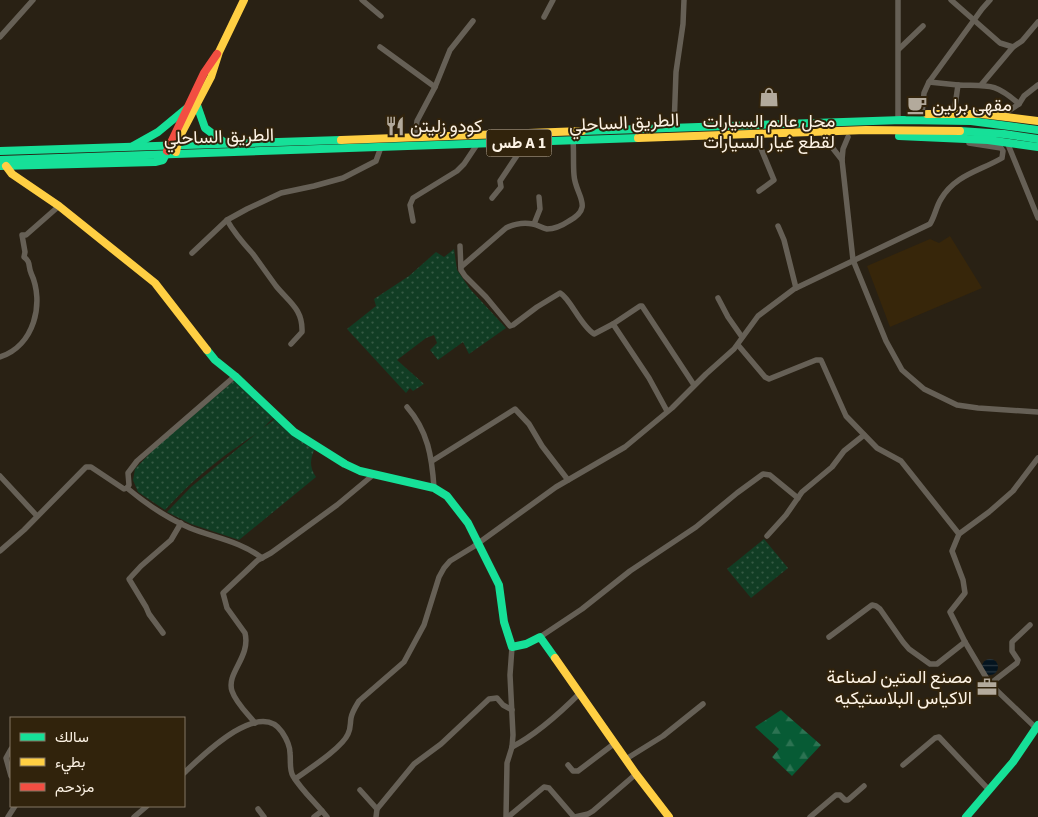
<svg xmlns="http://www.w3.org/2000/svg" width="1038" height="817" font-family="'Source Sans 3',Vazirmatn,sans-serif">
	<style>
		.built { fill: #37260a }
		.grass { fill: url(#grass-dots) }
		.forest { fill: url(#forest-firs) }
		.water { fill: url(#water-rules) }
		.lines { fill: none; stroke-linecap: round; stroke-linejoin: round }
		.street { stroke: #666056; stroke-width: 5.5 }
		.fast { stroke: #16e098; stroke-width: 8 }
		.slow { stroke: #ffcf43; stroke-width: 8 }
		.jam { stroke: #f24e42; stroke-width: 8 }
		.labels { text-anchor: middle; dominant-baseline: central; stroke-width: 4; stroke-linejoin: round; paint-order: stroke }
		.shield { fill: #31230c; stroke: #c0b5a4; stroke-width: 1 }
		.shield-label { font-size: 16px; font-weight: bold; fill: #fdf3e5 }
		.poi-label { font-size: 18px; fill: #fdf3e5; stroke: #31230c; text-anchor: start }
		.street-label { font-size: 18px; fill: #fdf3e5; stroke: #31230c }
	</style>
	<defs>
		<pattern id="grass-dots" width="8" height="8" patternUnits="userSpaceOnUse" patternTransform="scale(1.25)"><rect width="8" height="8" fill="#113d24"/><path d="M2 2h.1M6 6h.1" fill="none" stroke="#355a44" stroke-width="1.8" stroke-linecap="round"/></pattern>
		<pattern id="forest-firs" width="22" height="20" patternUnits="userSpaceOnUse" patternTransform="scale(1.25)"><rect width="22" height="20" fill="#075b35"/><path d="M5 1l3.5 6h-7zM16 11l3.5 6h-7z" fill="#2c7352"/></pattern>
		<pattern id="water-rules" width="6" height="5" patternUnits="userSpaceOnUse" patternTransform="scale(1.25)"><rect width="6" height="5" fill="#04141f"/><path d="M0 2.5h6" fill="none" stroke="#2a373f"/></pattern>
	</defs>
	<rect width="100%" height="100%" fill="#292114"/>
	<!-- built -->
	<polygon class="built" points="950,236 982,288 890,327 867,266 930,239 939,243"/>
	<!-- grass -->
	<g class="grass">
		<polygon points="454,249 457,270 470,289 506,328 469,354 463,342 438,360 430,350 437,343 434,335 426,338 397,360 424,384 413,391 410,388 406,393 347,329 376,306 374,299 409,276 436,252 444,257"/>
		<path d="M236 379 274 417 263 428 275 419 315 448C310 460 309 466 316 477L239 540 191 524 167 512 191 487 257 433C221 457 194 478 165 510L138 492 133 480 135 469 156 447Z"/>
		<polygon points="764,539 788,568 751,598 727,569"/>
	</g>
	<!-- forest -->
	<polygon class="forest" points="781,710 821,745 792,776 772,757 779,749 755,727"/>
	<!-- water -->
	<circle class="water" cx="990" cy="667" r="8"/>
	<g class="lines">
		<!-- street -->
		<g class="street">
			<polyline points="362,0 381,16"/>
			<polyline points="951,0 1000,43 1013,47 1022,41 1038,22"/>
			<polyline points="544,17 553,0"/>
			<polyline points="0,37 33,0"/>
			<polyline points="380,47 435,87"/>
			<polyline points="899,49 923,26"/>
			<polyline points="929,82 958,85"/>
			<polyline points="981,85 1013,47"/>
			<path d="M954 113 958 85C988 86 994 82 1019 104"/>
			<polyline points="922,114 924,93 929,82 982,9 990,0"/>
			<polyline points="1002,115 1019,104 1024,96 1038,85"/>
			<polyline points="898,117 898,0"/>
			<polyline points="674,127 676,72 683,24 684,0"/>
			<polyline points="755,134 774,180 759,191"/>
			<polyline points="415,137 417,121 435,87 450,50 473,21"/>
			<polyline points="824,137 842,160"/>
			<polyline points="848,137 843,149 842,160 853,260 886,341 902,370 924,389 957,405 978,408 1038,412"/>
			<polyline points="1007,142 1038,218"/>
			<polyline points="492,198 501,187 500,181 526,142"/>
			<path d="M227 220C234 233 243 243 253 254 261 265 268 275 276 286 289 302 303 309 302 332L291 344"/>
			<polyline points="413,221 410,205 413,198 457,171 464,164 478,143"/>
			<polyline points="534,224 540,209 539,197"/>
			<polyline points="778,226 784,240 796,288"/>
			<path d="M460 246 461 270 465 276 486 297 510 326 513 325 537 307 560 293C570 298 580 325 594 334L613 324 640 306H642L694 385"/>
			<polyline points="192,253 227,220 247,209 281,193 314,186 343,178 376,161 381,147"/>
			<path d="M461 267 506 228C514 224 524 222 533 224 538 225 542 228 547 229 555 229 563 225 569 221 595 207 575 195 574 175 573 164 574 152 573 140"/>
			<polyline points="718,298 728,317 742,337"/>
			<polyline points="613,324 649,378 667,411"/>
			<polyline points="738,345 765,377 769,379 816,360 821,360 846,416 877,448 901,461 959,534"/>
			<path d="M0 357C34 346 45 303 31 273 28 266 31 262 24 257L25 252 22 235H26L59 206"/>
			<path d="M407 407C428 431 432 457 434 488"/>
			<polyline points="432,461 515,409 529,424 542,446 568,480"/>
			<polyline points="0,476 37,516"/>
			<path d="M127 488C145 503 169 519 190 528 215 538 240 541 262 558"/>
			<polyline points="767,536 786,515 802,492 832,467 844,451 864,435"/>
			<polyline points="0,551 24,530 86,467 91,467 124,489 127,488 129,485 128,473 137,461 235,376"/>
			<polyline points="163,633 149,614 146,607 129,579 141,566 171,540 181,523"/>
			<polyline points="540,637 582,609 630,571 696,527 737,493 763,474 770,475 798,498"/>
			<polyline points="829,637 872,605 876,606 880,609 903,642 909,649 930,664 937,664 965,642"/>
			<polyline points="990,684 1017,663 1018,660 1012,651 1012,642 1030,625"/>
			<path d="M255 723C247 713 236 703 232 691 226 673 251 657 245 633L227 608 223 593 258 560 271 553 337 505 373 475"/>
			<polyline points="1036,728 990,684 965,642 950,612 965,593 963,580 952,551 959,534 989,512 1013,491 1038,458"/>
			<path d="M512 747C537 734 560 713 580 693"/>
			<polyline points="11,749 6,758 11,776"/>
			<polyline points="626,759 663,736 703,704"/>
			<polyline points="568,765 573,771 578,771 615,743"/>
			<polyline points="903,765 935,738 939,737 989,790"/>
			<path d="M184 773C202 756 260 698 282 732 286 738 290 746 290 753 291 760 289 770 293 776 302 791 316 803 327 817"/>
			<path d="M295 779C309 769 342 748 348 734 351 728 350 724 351 718 352 712 356 706 359 701L404 662 424 625 439 577 444 568 450 561 473 547 556 487 625 447 672 408 706 374 734 349 758 316 794 289 930 224C935 216 936 207 941 199 955 175 980 171 1002 158L1003 151 1001 148 969 143"/>
			<polyline points="360,790 377,809 376,817"/>
			<polyline points="258,809 264,817"/>
			<polyline points="377,809 414,764 441,744 489,699 497,698 503,705 512,710"/>
			<polyline points="8,817 15,806"/>
			<polyline points="134,817 147,806"/>
			<polyline points="314,817 322,811"/>
			<polyline points="506,817 507,763 512,747 513,735 510,675 512,647"/>
			<polyline points="508,817 544,787 549,788 574,817"/>
			<polyline points="575,817 588,814 593,811 636,774"/>
			<polyline points="810,817 836,795 840,795 845,800 848,800 864,786"/>
		</g>
		<!-- fast -->
		<g class="fast">
			<polyline points="197,105 205,128 225,143"/>
			<polyline points="582,131 902,120 971,121 1038,130"/>
			<polyline points="960,131 1004,134 1038,139"/>
			<polyline points="899,136 988,140 1038,147"/>
			<polyline points="133,146 158,132 187,108"/>
			<polyline points="0,151 341,140"/>
			<polyline points="0,160 638,138"/>
			<polyline points="0,166 155,162 163,160 166,154"/>
			<polyline points="207,350 215,360 235,376 294,432 345,464 360,471 434,488 447,496 468,523 499,585 504,622 512,647 526,644 540,637 555,658"/>
			<polyline points="966,817 1013,762 1038,725"/>
		</g>
		<!-- slow -->
		<g class="slow">
			<polyline points="927,114 982,114 1038,121"/>
			<polyline points="638,138 866,130 960,131"/>
			<polyline points="341,140 582,131"/>
			<polyline points="176,152 179,138 211,77 219,52 244,0"/>
			<polyline points="6,166 12,174 59,206 155,283 207,350"/>
			<polyline points="555,658 636,774 669,817"/>
		</g>
		<!-- jam -->
		<polyline class="jam" points="167,151 204,73 217,54"/>
	</g>
	<!-- icons -->
	<defs>
		<symbol id="shop-bare" viewBox="-9 -9 18 18"><path d="M-5-2.5h2.3a2.7 3.5 0 0 1 5.4 0H5L5.5 6h-11ZM-1.5-2.5h3a1.5 2.3 0 0 0-3 0Z" fill="#b3aa9c" stroke="#31230c" stroke-width="2.5" paint-order="stroke"/></symbol>
		<symbol id="cafe-bare" viewBox="-9 -9 18 18"><path d="M-5.5-4.5H6V0H3Q3 3.5 0 3.5H-2.5Q-5.5 3.5-5.5 0ZM3-3.2v2h1.7v-2ZM-6 4.5H4V6H-6Z" fill="#b3aa9c" stroke="#31230c" stroke-width="2.5" paint-order="stroke"/></symbol>
		<symbol id="restaurant-bare" viewBox="-9 -9 18 18"><path d="M-5-6h1v4h1v-4h1v4h1v-4h1v5L-1.5 .5V6h-2V.5L-5-1ZM5-6V6H3V1.5H1.5Q1.5-4 5-6Z" fill="#b3aa9c" stroke="#31230c" stroke-width="2.5" paint-order="stroke"/></symbol>
		<symbol id="office-bare" viewBox="-9 -9 18 18"><path d="M-6-3h4V-5.5h4V-3h4V5H-6ZM-1-4.5V-3h2v-1.5ZM-6 0V1H6V0Z" fill="#b3aa9c" stroke="#31230c" stroke-width="2.5" paint-order="stroke"/></symbol>
	</defs>
	<g fill-rule="evenodd">
		<use href="#shop-bare" x="755" y="83" width="28" height="28"/>
		<use href="#cafe-bare" x="903" y="91" width="28" height="28"/>
		<use href="#restaurant-bare" x="381" y="112" width="28" height="28"/>
		<use href="#office-bare" x="973" y="673" width="28" height="28"/>
	</g>
	<g class="labels">
		<!-- shield labels -->
		<rect class="shield" x="486.5" y="129.5" width="65" height="27" rx="4"/>
		<g class="shield-label">
			<text x="519" y="143">طس A 1</text>
		</g>
		<!-- poi labels -->
		<g class="poi-label">
			<text x="932" y="105">مقهى برلين</text>
			<text x="769" y="121" text-anchor="middle">محل عالم السيارات<tspan x="769" dy="21">لقطع غيار السيارات</tspan></text>
			<text x="410" y="126">كودو زليتن</text>
			<text x="972" y="677" text-anchor="end">مصنع المتين لصناعة<tspan x="972" dy="21">الاكياس البلاستيكيه</tspan></text>
		</g>
		<!-- street labels -->
		<g class="street-label">
			<text transform="translate(624 123) rotate(-3)">الطريق الساحلي</text>
			<text transform="translate(219 137) rotate(-2)">الطريق الساحلي</text>
		</g>
	</g>
	<!-- legend -->
	<rect x="10" y="717" width="175" height="90" fill="#31230c" stroke="#837663"/>
	<rect x="20" y="733" width="25" height="8" fill="#16e098" stroke="#837663"/>
	<text x="55" y="742" font-size="15" fill="#fdf3e5">سالك</text>
	<rect x="20" y="758" width="25" height="8" fill="#ffcf43" stroke="#837663"/>
	<text x="55" y="767" font-size="15" fill="#fdf3e5">بطيء</text>
	<rect x="20" y="783" width="25" height="8" fill="#f24e42" stroke="#837663"/>
	<text x="55" y="792" font-size="15" fill="#fdf3e5">مزدحم</text>
</svg>
